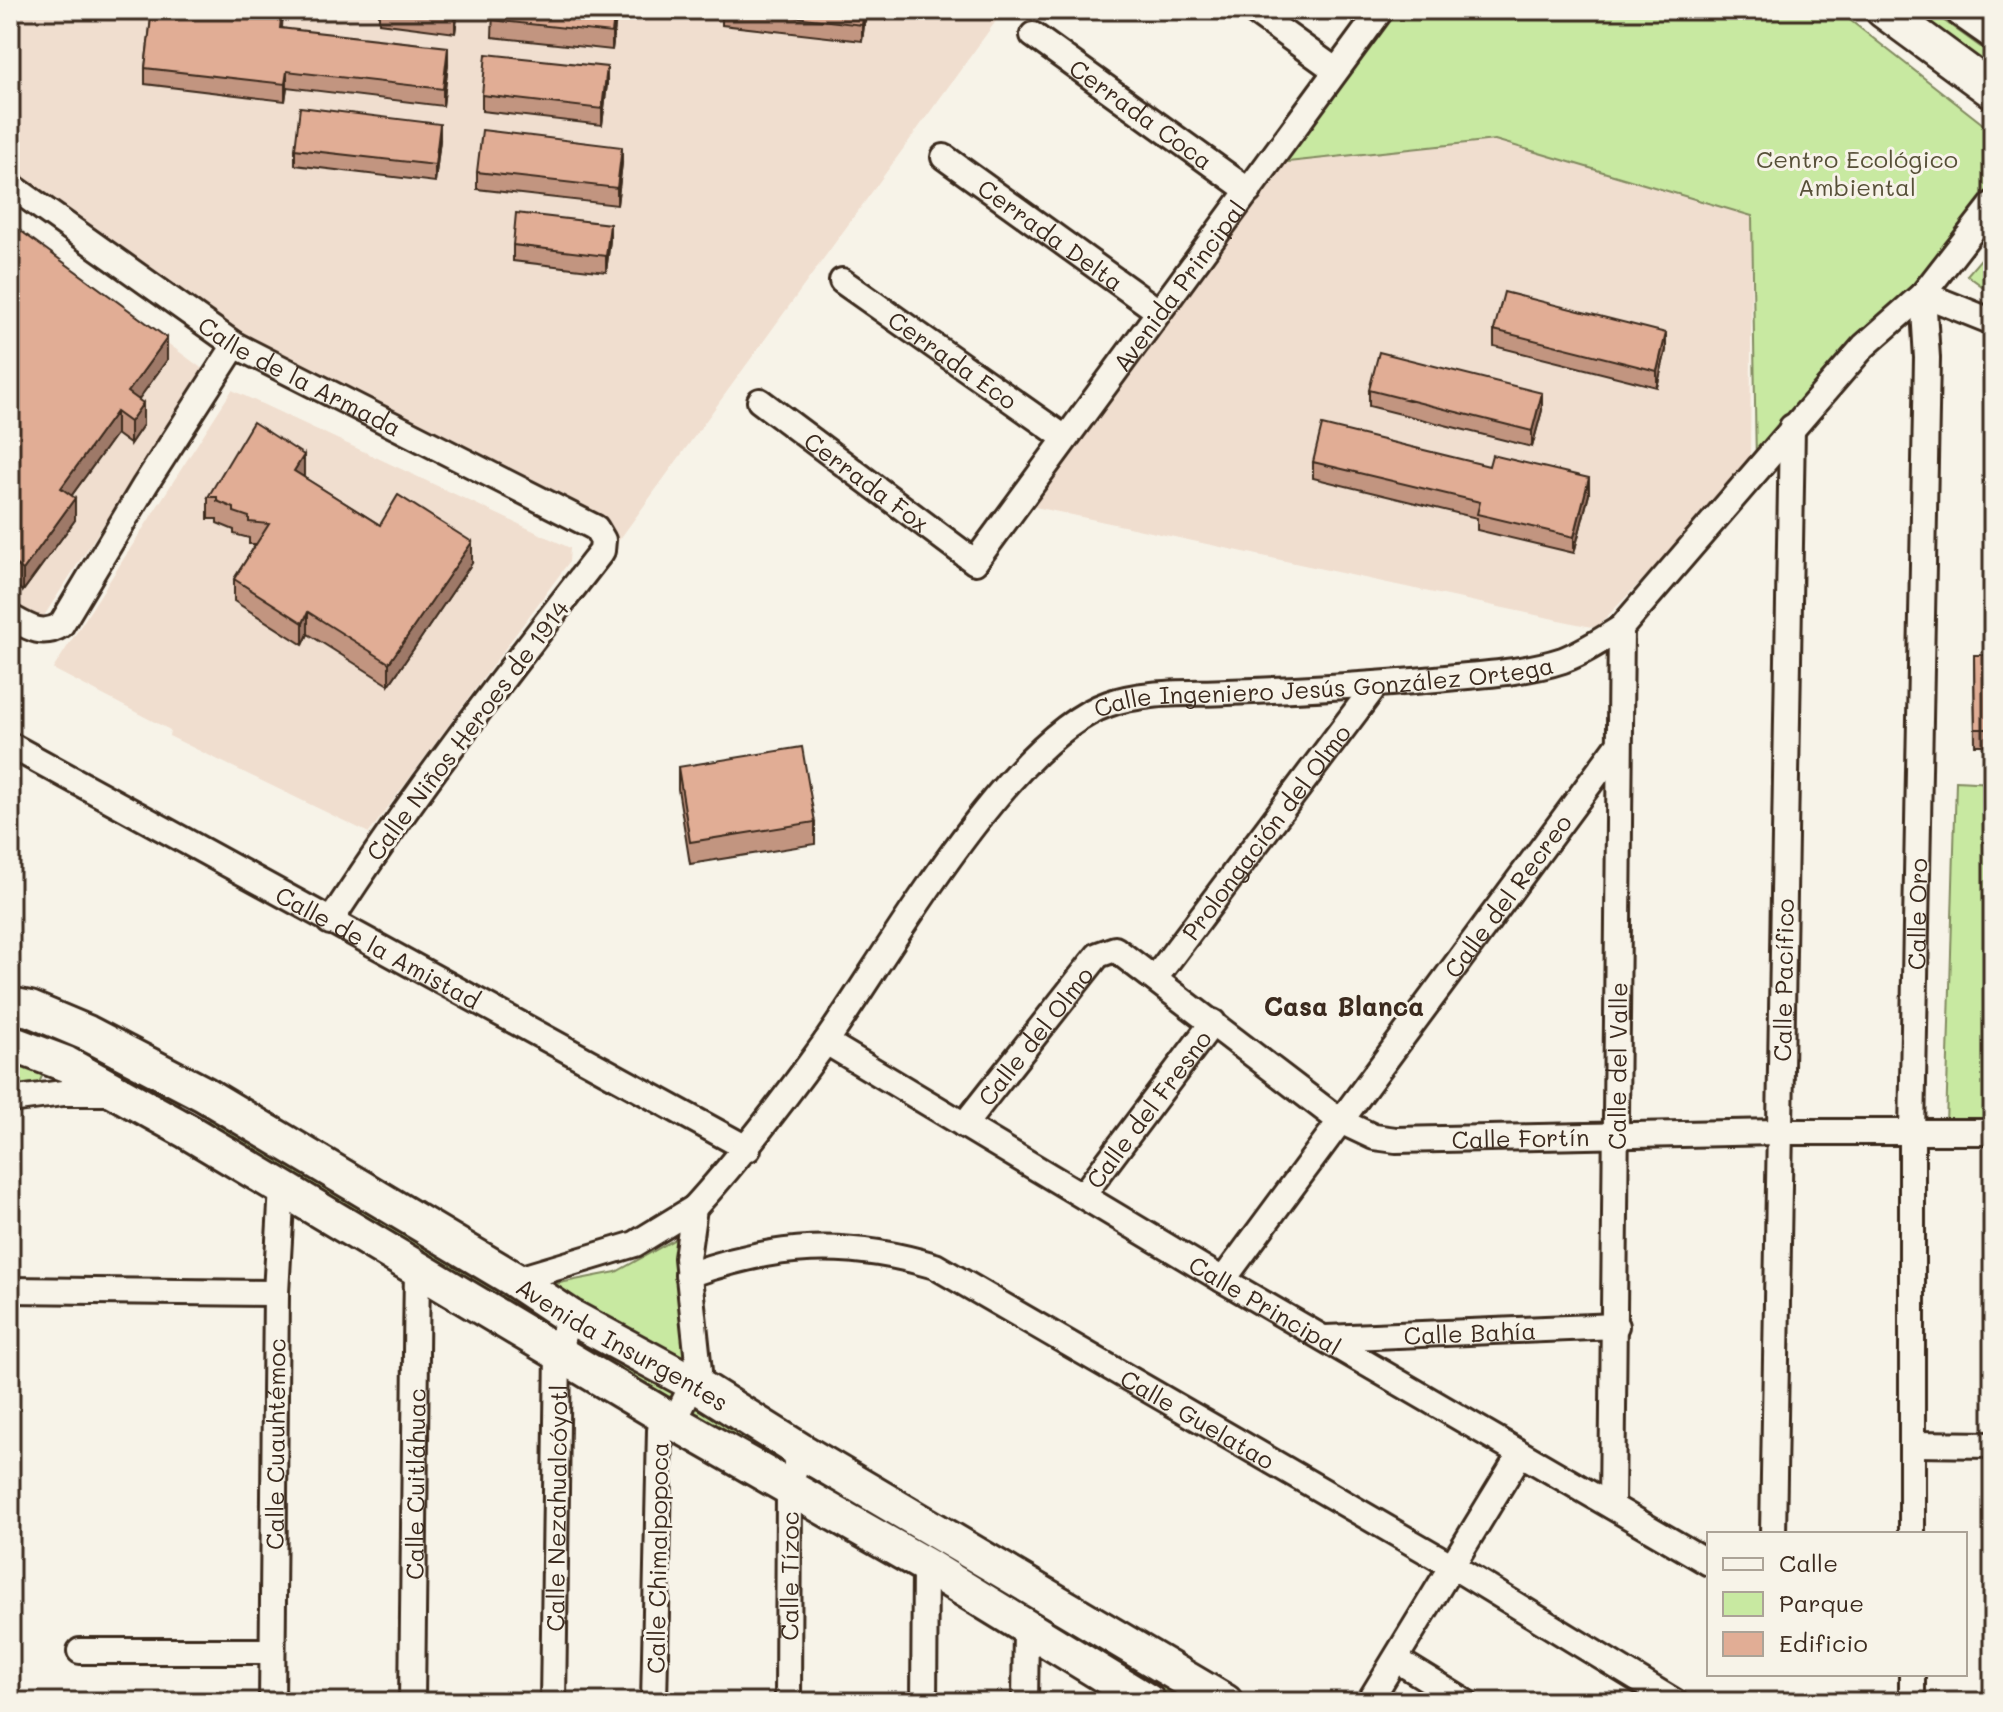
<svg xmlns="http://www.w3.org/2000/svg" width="2003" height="1712" font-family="Mali,sans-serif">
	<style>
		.built { fill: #f0decf }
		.green { fill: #c8e9a1; stroke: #828a60; stroke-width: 2 }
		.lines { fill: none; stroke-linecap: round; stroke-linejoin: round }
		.street-casing { stroke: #3b2a1e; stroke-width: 30 }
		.secondary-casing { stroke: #3b2a1e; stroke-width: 40 }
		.street { stroke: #f7f3e8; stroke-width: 24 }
		.secondary { stroke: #f7f3e8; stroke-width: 34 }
		.wall { fill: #c29580; stroke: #3b2a1e; stroke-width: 2 }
		.shaded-wall { fill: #9e7968; stroke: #3b2a1e; stroke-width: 2 }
		.building { fill: #e1ad95; stroke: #3b2a1e; stroke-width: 2 }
		.labels { text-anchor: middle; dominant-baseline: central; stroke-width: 6; stroke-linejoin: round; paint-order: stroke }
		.street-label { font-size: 24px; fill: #3b2a1e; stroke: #f7f3e8 }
		.park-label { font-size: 24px; fill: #575038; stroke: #f7f3e8 }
		.neighbourhood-label { font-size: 26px; font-weight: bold; fill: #3b2a1e; stroke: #f7f3e8 }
	</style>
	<rect width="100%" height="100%" fill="#f7f3e8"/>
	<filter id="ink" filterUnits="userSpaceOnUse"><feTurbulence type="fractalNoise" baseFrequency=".0125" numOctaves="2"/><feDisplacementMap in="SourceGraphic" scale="16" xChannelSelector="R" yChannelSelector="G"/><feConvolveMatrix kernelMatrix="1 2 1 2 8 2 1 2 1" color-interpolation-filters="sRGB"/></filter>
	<g filter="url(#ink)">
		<!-- built -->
		<g class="built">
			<polygon points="10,10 1004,10 609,554 609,536 235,337 10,177"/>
			<polygon points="1495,140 1752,216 1750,468 1596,628 1026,505 1278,163"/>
			<polygon points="10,227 204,370 40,622 10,602"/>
			<polygon points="232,390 570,548 569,562 369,833 169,736 170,730 53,669"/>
		</g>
		<!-- green -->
		<g class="green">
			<polygon points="1390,10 1837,10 1993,132 1993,194 1756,464 1752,216 1495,140 1278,163"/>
			<polygon points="1880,10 1929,10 1993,56 1993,91"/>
			<polygon points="1993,245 1993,294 1967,275"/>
			<polygon points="1956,781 1993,783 1993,1126 1946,1126"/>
			<polygon points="10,1015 40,1023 184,1100 173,1105 10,1033"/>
			<polygon points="10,1059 45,1070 36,1089 10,1095"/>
			<polygon points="212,1117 531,1305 528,1319 204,1124"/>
			<polygon points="681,1236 681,1319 690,1372 544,1286 616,1272"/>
			<polygon points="572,1333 677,1389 673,1396 669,1397 574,1345"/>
			<polygon points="694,1404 768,1447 767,1455 760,1458 689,1411"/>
			<polygon points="805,1471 1204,1702 1173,1702 800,1486"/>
		</g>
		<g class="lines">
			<defs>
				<g id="street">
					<polyline points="1252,10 1335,70"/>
					<path id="s1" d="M1033 35 1249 191"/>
					<path id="s2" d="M944 157 1158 311"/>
					<path id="s3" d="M10 185 235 345 596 528 603 540 602 551C507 673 413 793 330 922"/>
					<path id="s4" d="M842 281 1065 438"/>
					<polyline points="1923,294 1993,322"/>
					<path id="s5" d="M760 401 975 562 1381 10"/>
					<path d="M10 617C28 627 42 637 61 625L145 485 235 345"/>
					<path id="s6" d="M10 745 748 1149"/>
					<path id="s7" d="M1156 977 1375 686"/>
					<path id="s8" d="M826 1042 1223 1280 1709 1563"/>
					<polyline points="10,1100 63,1093 115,1093"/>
					<path id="s9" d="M964 1125 1098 955 1115 949 1340 1121 1374 1137 1396 1140 1777 1132H1993"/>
					<path id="s10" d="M1083 1195 1213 1022"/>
					<path id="s11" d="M694 1208C742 1155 784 1100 825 1043 888 954 1008 739 1108 704 1144 691 1189 694 1227 692 1304 689 1380 685 1456 677 1490 674 1530 671 1563 660 1584 652 1602 640 1621 628L1864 346 1923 294 1993 204"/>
					<path id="s12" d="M688 1275C776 1244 845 1239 935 1266L1454 1567 1675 1702"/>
					<polyline points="515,1280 635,1244 694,1208 687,1258 699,1371 674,1422 660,1430 654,1702"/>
					<path id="s13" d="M1223 1280 1619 744"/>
					<polyline points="10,1290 276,1293"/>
					<path id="s14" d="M1326 1338 1616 1326"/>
					<polyline points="1913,1444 1993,1445"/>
					<path id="s15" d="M1612 1506 1621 628"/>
					<path id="s16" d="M1773 1534 1792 427"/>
					<path id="s17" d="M1912 1534V1132L1927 358 1923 294"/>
					<polyline points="80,1651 272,1651"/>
					<polyline points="1397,1660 1465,1702"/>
					<path id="s18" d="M272 1702 276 1293 282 1187"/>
					<path id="s19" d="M412 1702 417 1266"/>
					<path id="s20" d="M553 1702 558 1352 569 1316"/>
					<path id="s21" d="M788 1702 789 1486 801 1451"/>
					<polyline points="924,1702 925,1565"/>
					<polyline points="1025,1702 1026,1629"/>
					<polyline points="1369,1702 1520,1454"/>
					<polyline points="1912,1702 1912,1674"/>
				</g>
				<g id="secondary">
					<polyline points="1883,10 1993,91"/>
					<polyline points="1963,10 1993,31"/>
					<path id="s22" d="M10 1005 30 1009 87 1033 204 1094 515 1280 569 1316 693 1383 801 1451 1225 1702"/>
					<polyline points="10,1043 66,1064 187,1131 674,1422 925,1565 1148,1702"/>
				</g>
			</defs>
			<!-- street casing -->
			<use href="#street" class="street-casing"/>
			<!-- secondary casing -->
			<use href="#secondary" class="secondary-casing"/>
			<!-- street -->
			<use href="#street" class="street"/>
			<!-- secondary -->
			<use href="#secondary" class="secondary"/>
		</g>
		<!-- wall -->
		<g class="wall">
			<polygon points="78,10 283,10 282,28 448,64 443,106 287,87 285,101 145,84 145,68 151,18"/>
			<polygon points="379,10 458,10 455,33 379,23"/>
			<polygon points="493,10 617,10 612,50 492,37"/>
			<polygon points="722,10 866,10 862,41 722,25"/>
			<polygon points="607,84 602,125 482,111 482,95"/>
			<polygon points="440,140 435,182 295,165 295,149"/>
			<polygon points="622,163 617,205 477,189 477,172"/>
			<polygon points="10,223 167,360 138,400 143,425 130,444 116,434 72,495 75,520 23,591 10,582"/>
			<polygon points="610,240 606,272 513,261 513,245"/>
			<polygon points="1494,330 1666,350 1657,387 1494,346"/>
			<polygon points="1369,390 1542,410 1532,447 1369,406"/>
			<polygon points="1313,462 1589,494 1574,553 1477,530 1477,518 1313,478"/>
			<polygon points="303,477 380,525 472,563 389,685 308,634 303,645 234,601 234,579 256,544 249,544 249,538 234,534 234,530 217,523 217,519 208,519 208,497"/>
			<polygon points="1974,655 1993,655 1993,745 1975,745"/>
			<polygon points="678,767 815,822 815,844 690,864 678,789"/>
		</g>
		<!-- shaded-wall -->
		<g class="shaded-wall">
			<polygon points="456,10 458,10 455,33 455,16"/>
			<polygon points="615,10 617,10 612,50 612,33"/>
			<polygon points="864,10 866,10 862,41 862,25"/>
			<polygon points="448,47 448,64 443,106 443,89"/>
			<polygon points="607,67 607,84 602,125 602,109"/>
			<polygon points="287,71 287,87 285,101 285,84"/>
			<polygon points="440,124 440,140 435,182 435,165"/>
			<polygon points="622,147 622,163 617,205 617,188"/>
			<polygon points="610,224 610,240 606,272 606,256"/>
			<polygon points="1666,333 1666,350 1657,387 1657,371"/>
			<polygon points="167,338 167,360 128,414 128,392"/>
			<polygon points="1542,393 1542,410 1532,447 1532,431"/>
			<polygon points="143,403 143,425 130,444 130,422"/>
			<polygon points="116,412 116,434 61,510 61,488"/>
			<polygon points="304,455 304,477 294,471"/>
			<polygon points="1589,478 1589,494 1574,553 1574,537"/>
			<polygon points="75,498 75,520 23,591 23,570"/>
			<polygon points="472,542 472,563 389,685 389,663"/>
			<polygon points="308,612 308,634 303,645 303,623"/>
		</g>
		<!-- building -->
		<g class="building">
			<polygon points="152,10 282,10 280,28 448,47 443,89 287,71 285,84 145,68"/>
			<polygon points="407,10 456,10 455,16"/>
			<polygon points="493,10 615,10 612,33 492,20"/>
			<polygon points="737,10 864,10 862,25"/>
			<polygon points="486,54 607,67 602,109 482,95"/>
			<polygon points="300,107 440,124 435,165 295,149"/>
			<polygon points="482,130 622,147 617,188 477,172"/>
			<polygon points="516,213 610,224 606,256 513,245"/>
			<polygon points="10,223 167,338 128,392 143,403 130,422 116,412 61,488 75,498 23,570 10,560"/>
			<polygon points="1504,292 1666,333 1657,371 1494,330"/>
			<polygon points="1379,352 1542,393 1532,431 1369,390"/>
			<polygon points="253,422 304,455 294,471 380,525 398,495 472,542 389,663 308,612 303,623 234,579 269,524 249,522 249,517 234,512 234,508 217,501 217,497 208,497"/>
			<polygon points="1322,425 1489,466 1492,455 1589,478 1574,537 1477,514 1480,502 1313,462"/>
			<polygon points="1974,655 1993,655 1993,729 1975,729"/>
			<polygon points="802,747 815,822 690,842 678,767"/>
		</g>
	</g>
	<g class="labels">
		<!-- street labels -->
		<g class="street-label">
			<text stroke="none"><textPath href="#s1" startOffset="134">Cerrada Coca</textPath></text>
			<text stroke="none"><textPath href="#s2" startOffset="132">Cerrada Delta</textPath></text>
			<text stroke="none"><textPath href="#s5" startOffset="612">Avenida Principal</textPath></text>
			<text stroke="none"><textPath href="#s4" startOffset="136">Cerrada Eco</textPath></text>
			<text stroke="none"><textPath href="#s3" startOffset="348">Calle de la Armada</textPath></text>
			<text stroke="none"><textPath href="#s5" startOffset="134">Cerrada Fox</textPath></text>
			<text stroke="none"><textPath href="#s11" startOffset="874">Calle Ingeniero Jesús González Ortega</textPath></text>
			<text transform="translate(467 730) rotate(-53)">Calle Niños Heroes de 1914</text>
			<text stroke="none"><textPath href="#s7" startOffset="182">Prolongación del Olmo</textPath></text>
			<text stroke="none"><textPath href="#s13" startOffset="478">Calle del Recreo</textPath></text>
			<text stroke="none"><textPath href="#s17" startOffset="620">Calle Oro</textPath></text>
			<text stroke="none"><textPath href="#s6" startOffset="420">Calle de la Amistad</textPath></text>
			<text stroke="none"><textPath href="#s16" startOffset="554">Calle Pacífico</textPath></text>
			<text stroke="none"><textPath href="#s9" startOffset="114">Calle del Olmo</textPath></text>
			<text stroke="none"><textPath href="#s15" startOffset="440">Calle del Valle</textPath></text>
			<text stroke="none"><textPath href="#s10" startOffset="108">Calle del Fresno</textPath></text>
			<text stroke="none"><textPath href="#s9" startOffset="702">Calle Fortín</textPath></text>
			<text stroke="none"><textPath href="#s8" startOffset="512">Calle Principal</textPath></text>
			<text stroke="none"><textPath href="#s14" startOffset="144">Calle Bahía</textPath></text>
			<text stroke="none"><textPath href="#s22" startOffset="702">Avenida Insurgentes</textPath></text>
			<text stroke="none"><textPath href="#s12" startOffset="556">Calle Guelatao</textPath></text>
			<text stroke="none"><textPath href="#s18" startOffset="258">Calle Cuauhtémoc</textPath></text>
			<text stroke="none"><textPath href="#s19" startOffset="218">Calle Cuitláhuac</textPath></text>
			<text stroke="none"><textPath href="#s20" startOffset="194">Calle Nezahualcóyotl</textPath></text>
			<text transform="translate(657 1558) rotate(-89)">Calle Chimalpopoca</text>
			<text stroke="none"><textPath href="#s21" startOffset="126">Calle Tízoc</textPath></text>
		</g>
		<!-- park labels -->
		<g class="park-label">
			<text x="1857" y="158">Centro Ecológico<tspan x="1857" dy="28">Ambiental</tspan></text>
		</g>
		<!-- neighbourhood labels -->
		<g class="neighbourhood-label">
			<text x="1344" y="1006">Casa Blanca</text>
		</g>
	</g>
	<!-- margin -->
	<rect width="2003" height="1712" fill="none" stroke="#f7f3e8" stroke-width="40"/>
	<rect x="20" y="20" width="1963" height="1672" fill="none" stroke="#3b2a1e" stroke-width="3" filter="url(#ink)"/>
	<!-- legend -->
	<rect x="1707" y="1532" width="260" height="144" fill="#f7f3e8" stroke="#aca397" stroke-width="2"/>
	<rect x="1723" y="1558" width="40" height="12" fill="#f7f3e8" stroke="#aca397" stroke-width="2"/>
	<text x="1779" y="1572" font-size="24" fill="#3b2a1e">Calle</text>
	<rect x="1723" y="1592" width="40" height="24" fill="#c8e9a1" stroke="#aca397" stroke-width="2"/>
	<text x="1779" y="1612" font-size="24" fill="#3b2a1e">Parque</text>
	<rect x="1723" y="1632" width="40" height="24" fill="#e1ad95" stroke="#aca397" stroke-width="2"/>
	<text x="1779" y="1652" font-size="24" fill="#3b2a1e">Edificio</text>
</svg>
